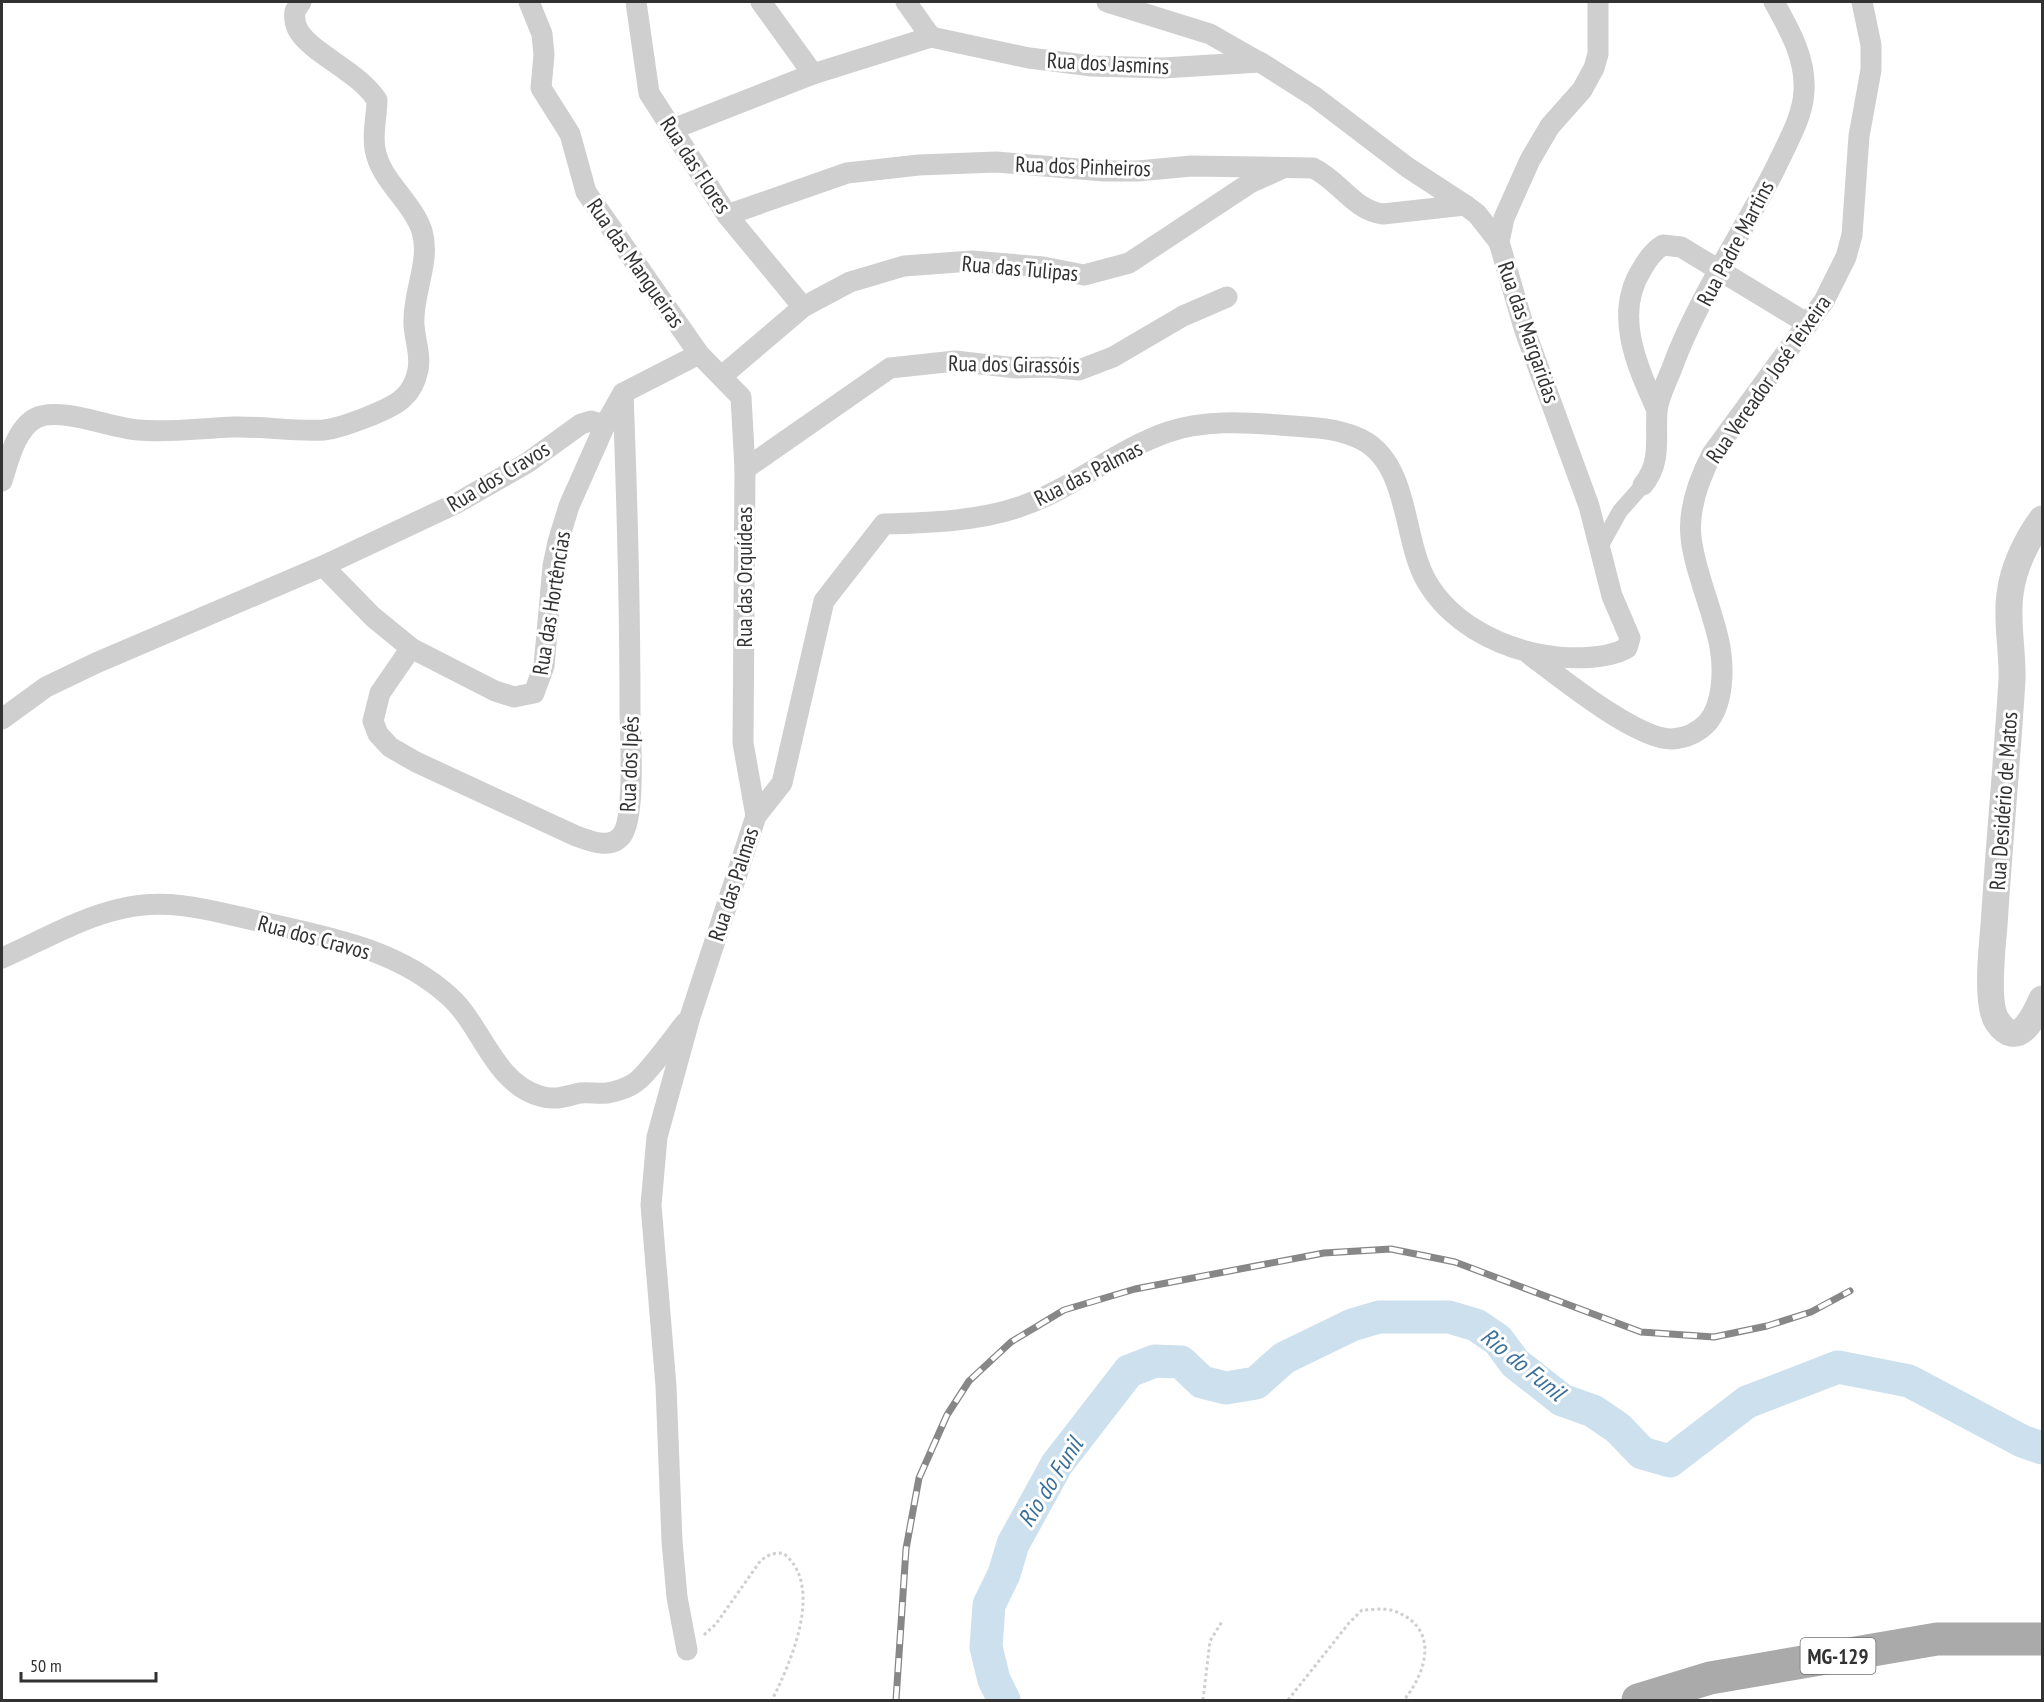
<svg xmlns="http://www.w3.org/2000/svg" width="2044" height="1702" font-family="'PT Sans Narrow',sans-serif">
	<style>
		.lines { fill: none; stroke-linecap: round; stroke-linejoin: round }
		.river { stroke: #cce0ee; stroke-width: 33 }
		.path { stroke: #cfcfcf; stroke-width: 3; stroke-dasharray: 3 3; stroke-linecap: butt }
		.pedestrian { stroke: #cfcfcf; stroke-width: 16 }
		.minor { stroke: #cfcfcf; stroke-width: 21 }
		.tertiary { stroke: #cfcfcf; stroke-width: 27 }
		.primary { stroke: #aaa; stroke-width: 33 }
		.rail-casing { stroke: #878787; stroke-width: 7 }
		.rail { stroke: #fff; stroke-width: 4.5; stroke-dasharray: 14; stroke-linecap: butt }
		.labels { text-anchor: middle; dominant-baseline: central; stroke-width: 6; stroke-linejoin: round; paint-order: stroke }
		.shield { fill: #fff; stroke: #707070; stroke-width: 1.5 }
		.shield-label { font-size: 21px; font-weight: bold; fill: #323232 }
		.street-label { font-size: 22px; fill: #323232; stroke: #fff }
		.water-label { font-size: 24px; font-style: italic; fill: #3b7198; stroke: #fff }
	</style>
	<rect width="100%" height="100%" fill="#fff"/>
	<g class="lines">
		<!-- river -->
		<polyline class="river" points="1004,1700 994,1680 986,1647 989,1605 1004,1574 1013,1544 1057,1464 1129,1371 1155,1361 1181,1362 1202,1382 1226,1388 1256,1383 1284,1358 1352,1325 1379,1317 1449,1317 1476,1325 1498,1340 1515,1363 1562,1400 1593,1411 1618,1428 1642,1453 1670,1461 1747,1402 1838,1367 1909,1381 2022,1441 2042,1448"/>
		<!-- path -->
		<g class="path">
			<path d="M704 1635 716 1624 761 1560 771 1554 783 1553C825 1585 791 1662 772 1700"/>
			<polyline points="1203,1700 1210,1641 1223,1620"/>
			<path d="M1288 1700 1349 1623 1362 1610C1371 1610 1382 1608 1391 1610 1439 1625 1429 1669 1404 1700"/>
		</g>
		<!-- pedestrian -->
		<polyline class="pedestrian" points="1599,549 1620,511 1643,485"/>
		<!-- minor -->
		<g class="minor">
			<polyline points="529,2 542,34 544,55 541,88 570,134 586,192 699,354 741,397 745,469 743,743 756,816"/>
			<polyline points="636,2 649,93 727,215 803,307"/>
			<polyline points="761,2 813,74"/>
			<polyline points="906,2 931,37"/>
			<polyline points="1107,2 1210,34 1259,62"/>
			<polyline points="673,129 813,74 931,37 1029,58 1092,66 1163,68 1260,62 1315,97 1407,167 1465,205 1477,214 1499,242"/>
			<path d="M727 215 847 173 919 165 996 162 1104 171H1138L1191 166 1313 168C1339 180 1353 210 1383 214L1465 205"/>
			<polyline points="722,376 803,307 850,282 904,266 972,261 1043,267 1084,275 1129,263 1250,183 1281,169"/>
			<path d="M1657 410C1637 366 1613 314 1642 269 1647 260 1653 251 1663 245L1681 247 1808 324"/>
			<polyline points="745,469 890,368 955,361 1016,368 1048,367 1079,370 1113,357 1183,316 1227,297"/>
			<path d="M2 481C8 462 16 428 36 418 60 406 110 428 138 430 169 433 202 428 233 427 263 426 294 432 324 430 341 428 391 410 403 398 411 391 416 380 418 370 421 355 415 340 414 325 412 293 431 262 422 231 412 201 380 180 375 149 372 133 377 116 377 100 357 70 312 54 298 30 295 24 294 18 295 11L301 2"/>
			<path d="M1643 485C1662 462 1655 438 1657 411 1658 398 1667 381 1672 368 1697 299 1743 233 1776 167 1787 143 1803 117 1804 91 1806 58 1789 29 1774 2"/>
			<polyline points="323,566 373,617 411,648 495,691 514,697 534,693 544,666 553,566 558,542 569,506 605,425 623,393 699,354"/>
			<path d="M411 648 380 693 373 721 378 734 390 747 416 762 576 836C591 841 611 850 622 835 636 816 630 734 630 708 630 603 627 498 623 393"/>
			<path d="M1529 654C1558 676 1637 740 1672 739 1686 738 1699 732 1708 722 1723 704 1724 670 1720 647 1714 613 1694 570 1691 537 1688 508 1699 479 1712 454L1824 301 1846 257 1852 235 1859 136 1871 70V45L1862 2"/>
			<polyline points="2,719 46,687 96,663 323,566 457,503 527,463 581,424 591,421 605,425"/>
			<path d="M2 958C41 941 81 917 124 908 171 897 216 912 262 922 328 937 398 949 450 997 482 1026 494 1083 540 1096 555 1101 566 1096 580 1093 589 1092 598 1094 607 1093 615 1092 627 1088 633 1084 646 1077 675 1035 686 1022"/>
			<path d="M687 1650 677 1597 672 1541 666 1386 651 1205 657 1137 690 1017 756 816 782 783 824 601 884 524C928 523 981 521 1022 506 1074 488 1116 450 1168 432 1202 420 1244 422 1280 425 1305 427 1332 427 1356 437 1411 459 1401 538 1427 582 1450 621 1494 645 1538 654 1563 659 1604 661 1627 648L1630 638 1612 596 1589 506 1525 331 1499 242 1504 218 1530 160 1550 126 1582 90 1594 68 1598 54V2"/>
		</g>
		<!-- tertiary -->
		<path class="tertiary" d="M2042 519C2027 539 2013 568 2010 594 2006 622 2013 651 2012 680 2007 762 1999 844 1994 926 1992 946 1986 1005 1997 1021 2018 1052 2034 1017 2042 999"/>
		<!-- primary -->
		<polyline class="primary" points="1638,1700 1710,1678 1937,1639 2042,1639"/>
		<defs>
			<polyline id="rail" points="896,1700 906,1549 919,1478 947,1415 969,1381 1011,1342 1064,1310 1135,1289 1324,1253 1391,1249 1455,1262 1641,1332 1714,1337 1767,1326 1811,1312 1850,1291"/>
		</defs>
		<!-- rail casing -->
		<use href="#rail" class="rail-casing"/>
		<!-- rail -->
		<use href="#rail" class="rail"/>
	</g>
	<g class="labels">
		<!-- shield labels -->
		<rect class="shield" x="1800.5" y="1638" width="75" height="36" rx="4.5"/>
		<g class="shield-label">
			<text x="1838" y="1656">MG-129</text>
		</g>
		<!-- street labels -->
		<g class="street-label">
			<text transform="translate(1108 63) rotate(3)">Rua dos Jasmins</text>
			<text transform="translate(696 165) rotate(57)">Rua das Flores</text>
			<text transform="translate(1083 166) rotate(2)">Rua dos Pinheiros</text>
			<text transform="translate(1735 243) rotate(-62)">Rua Padre Martins</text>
			<text transform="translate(636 263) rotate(55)">Rua das Mangueiras</text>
			<text transform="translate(1020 268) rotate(5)">Rua das Tulipas</text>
			<text transform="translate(1529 332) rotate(71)">Rua das Margaridas</text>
			<text transform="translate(1014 364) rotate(1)">Rua dos Girassóis</text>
			<text transform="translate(1768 379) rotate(-55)">Rua Vereador José Teixeira</text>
			<text transform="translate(1088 473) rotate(-27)">Rua das Palmas</text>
			<text transform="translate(498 476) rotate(-31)">Rua dos Cravos</text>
			<text transform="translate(744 577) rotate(-90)">Rua das Orquídeas</text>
			<text transform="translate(551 603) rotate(-81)">Rua das Hortências</text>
			<text transform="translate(629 764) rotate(-88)">Rua dos Ipês</text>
			<text transform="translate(2003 801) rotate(-86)">Rua Desidério de Matos</text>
			<text transform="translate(733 884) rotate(-72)">Rua das Palmas</text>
			<text transform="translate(314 937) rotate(15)">Rua dos Cravos</text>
		</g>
		<!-- water labels -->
		<g class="water-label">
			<text transform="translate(1523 1364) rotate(39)">Rio do Funil</text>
			<text transform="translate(1050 1482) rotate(-58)">Rio do Funil</text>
		</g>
	</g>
	<!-- border -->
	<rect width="2044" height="1702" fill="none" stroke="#323232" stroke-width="6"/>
	<!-- scale -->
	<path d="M21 1672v9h135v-9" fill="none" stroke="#323232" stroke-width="3"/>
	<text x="30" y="1672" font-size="18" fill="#323232" stroke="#ffffff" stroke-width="4.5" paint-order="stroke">50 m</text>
</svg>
